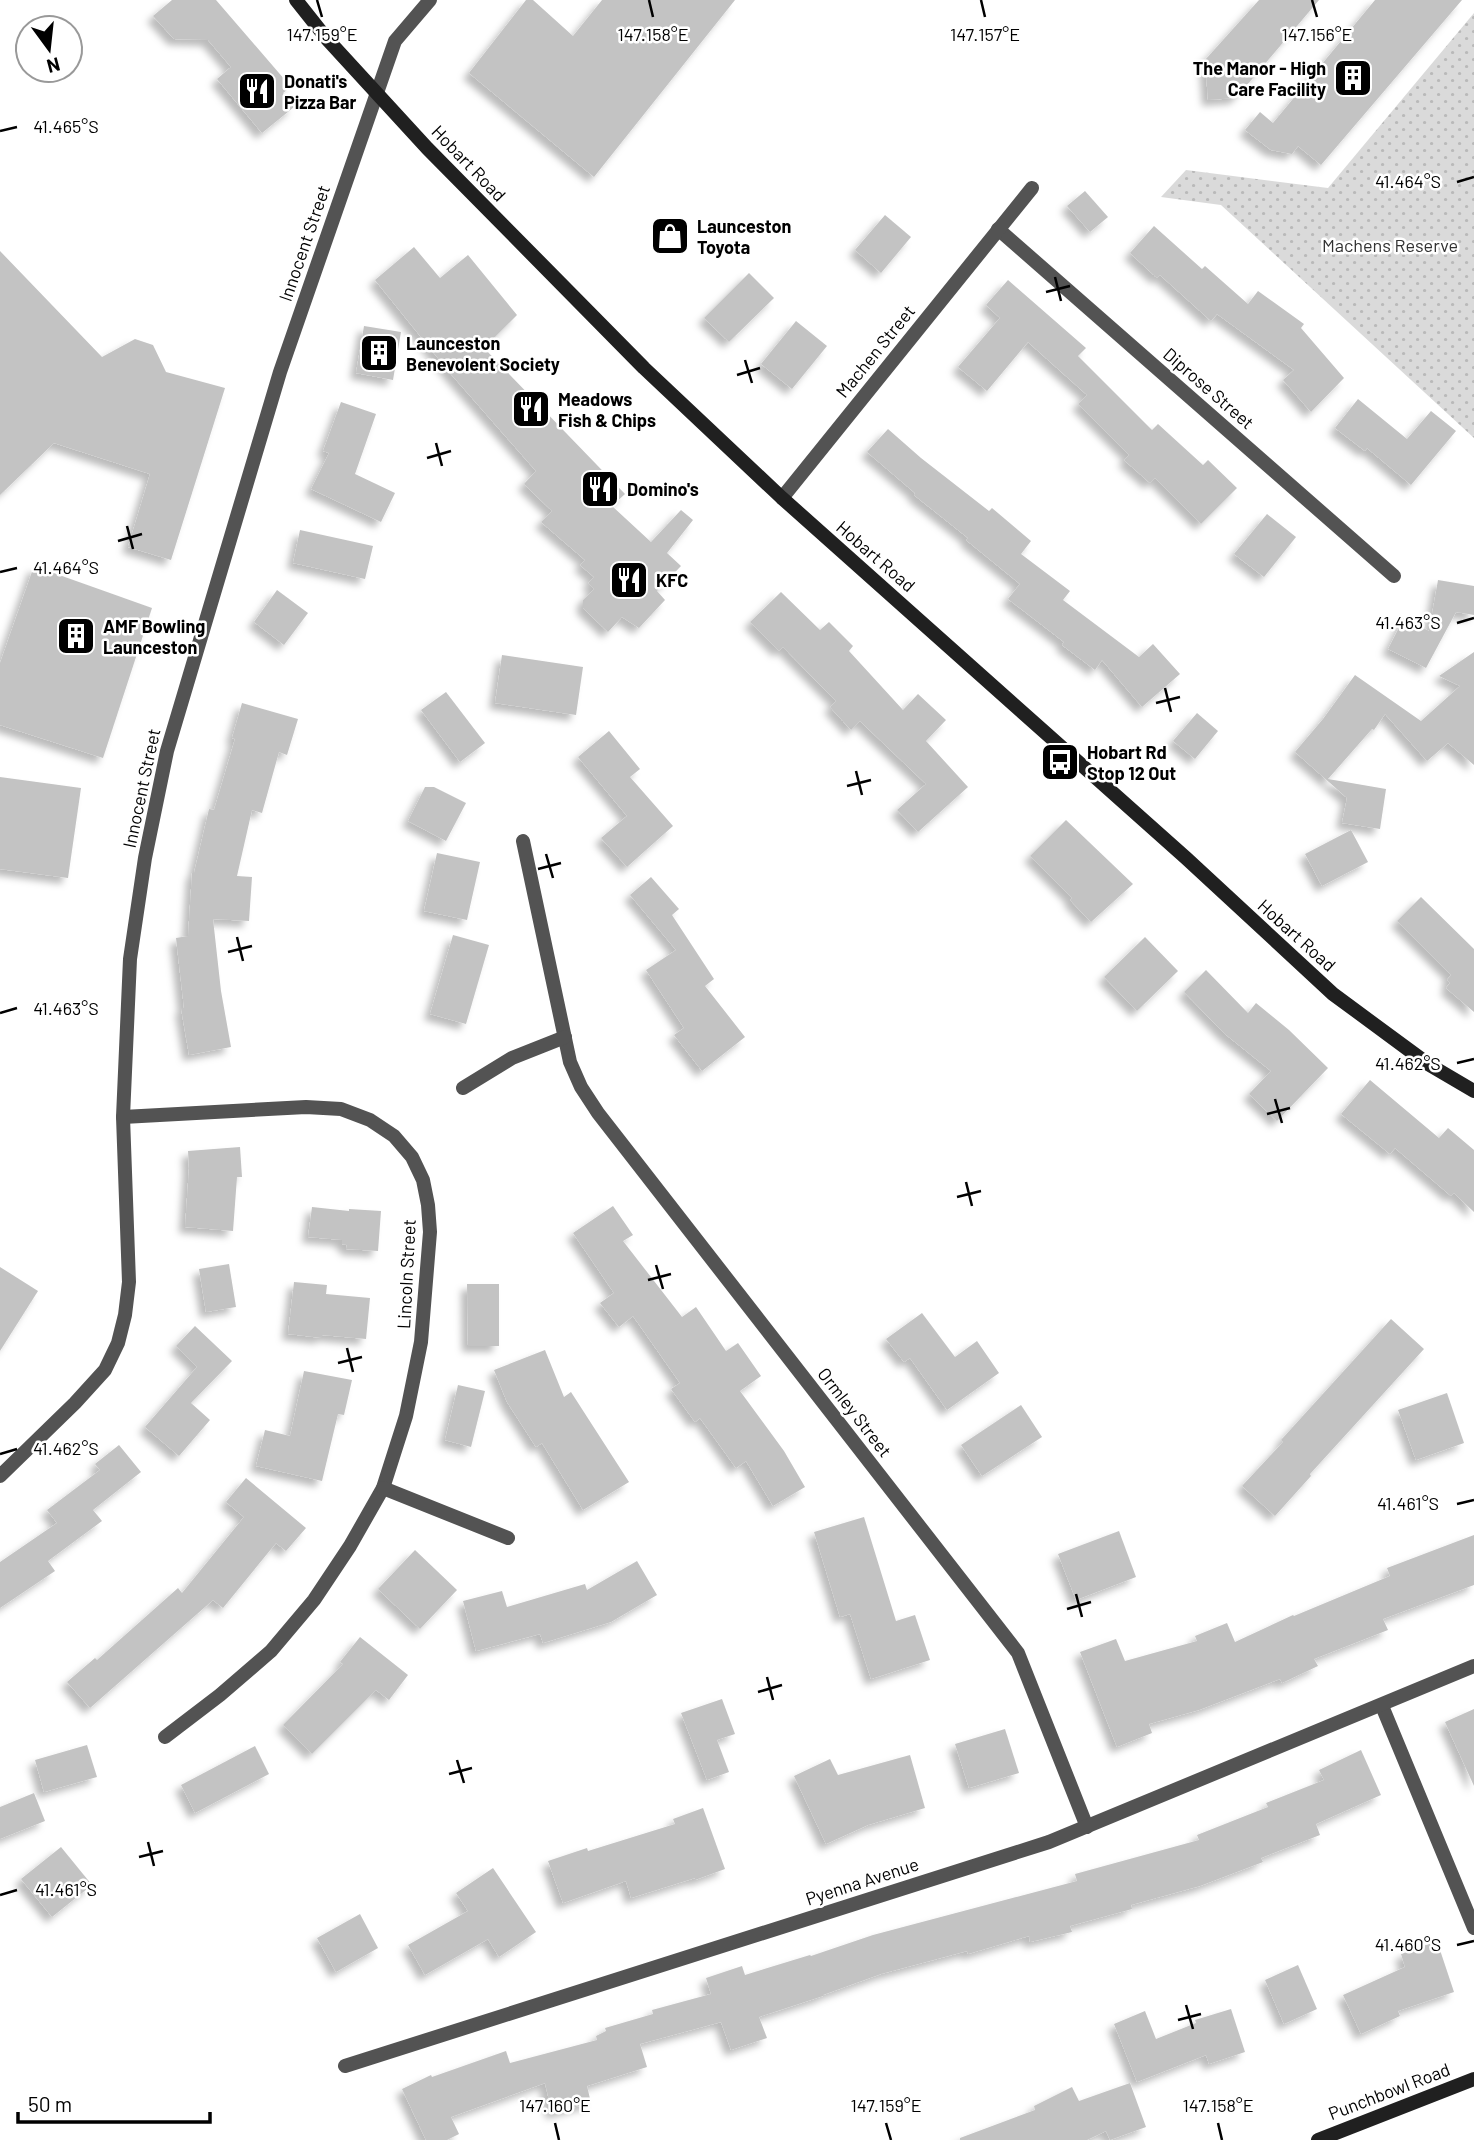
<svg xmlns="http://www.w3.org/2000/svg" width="1474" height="2140" font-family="Barlow,sans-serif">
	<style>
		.park { fill: url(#park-dots) }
		.building { fill: #c3c3c3; filter: url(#shadow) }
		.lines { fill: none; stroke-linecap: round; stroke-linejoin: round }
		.street { stroke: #535353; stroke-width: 14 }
		.secondary { stroke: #202020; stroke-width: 14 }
		.ticks { fill: none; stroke: #000; stroke-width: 2.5 }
		.labels { text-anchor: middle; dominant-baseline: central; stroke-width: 5; stroke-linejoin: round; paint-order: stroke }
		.poi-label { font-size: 18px; font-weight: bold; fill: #000; stroke: #fff; text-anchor: start }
		.street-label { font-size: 18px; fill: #000; stroke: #fff }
		.park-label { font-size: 18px; fill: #313131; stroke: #fff }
		.ticks-label { font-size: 18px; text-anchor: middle; fill: #000; stroke: #fff; stroke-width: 5; stroke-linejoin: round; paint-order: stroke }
	</style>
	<defs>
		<pattern id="park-dots" width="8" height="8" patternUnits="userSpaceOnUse" patternTransform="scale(1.75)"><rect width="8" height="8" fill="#dadada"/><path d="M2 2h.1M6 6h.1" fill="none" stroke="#b9b9b9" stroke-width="1.8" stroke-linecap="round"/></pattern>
		<filter id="shadow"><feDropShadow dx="-6" dy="6" stdDeviation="3.5" flood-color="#0004"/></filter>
	</defs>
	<rect width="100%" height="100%" fill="#fff"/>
	<!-- park -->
	<polygon class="park" points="1474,13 1474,438 1221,205 1161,197 1186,170 1328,188"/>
	<!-- building -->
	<g class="building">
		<polygon points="172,0 216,0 291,87 283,93 294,107 262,133 217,79 231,67 208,40 174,39 153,16"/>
		<polygon points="526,0 533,0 573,36 602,0 735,0 594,177 469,73"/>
		<polygon points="1259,0 1319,0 1236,98 1208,100 1205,60"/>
		<polygon points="1375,0 1462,0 1321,165 1298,146 1292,154 1271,150 1245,130 1260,112 1273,123"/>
		<polygon points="1085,191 1108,217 1090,232 1067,206"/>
		<polygon points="885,215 911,237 881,273 855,250"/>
		<polygon points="1154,226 1202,269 1205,266 1248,304 1258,291 1304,324 1301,328 1344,378 1311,412 1283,380 1294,370 1217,314 1211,321 1160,275 1157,278 1130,253"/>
		<polygon points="414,247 440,278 468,255 517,315 484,348 625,494 612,506 651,542 681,510 693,520 667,553 681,566 657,591 665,600 639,628 622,617 608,632 583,608 583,600 594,589 588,583 594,577 580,565 585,560 541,522 552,511 524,484 536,471 450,373 375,280"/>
		<polygon points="0,251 102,357 135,339 153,345 166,372 225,388 171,560 128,547 150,474 54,443 0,495"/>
		<polygon points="749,273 774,298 729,342 704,318"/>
		<polygon points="1008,280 1086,348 1078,356 1152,430 1158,424 1203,465 1208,460 1237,488 1201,524 1155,478 1150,483 1124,460 1129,455 1078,404 1087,395 1028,342 987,391 958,367 1000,318 986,305"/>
		<polygon points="796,321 827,346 792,389 761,364"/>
		<polygon points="364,326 401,332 393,380 356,373"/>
		<polygon points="1358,399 1407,439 1431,411 1456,431 1411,485 1367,448 1365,451 1335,428"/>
		<polygon points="341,402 376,414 355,474 395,493 381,522 311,489 329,453 323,451"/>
		<polygon points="888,429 921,458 989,511 992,508 1031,541 1021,554 1070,591 1063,600 1139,657 1153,644 1180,674 1142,707 1102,660 1095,670 1062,645 1064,642 1008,599 1020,584 966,540 968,538 914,495 915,493 867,452"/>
		<polygon points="1267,514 1296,537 1264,577 1234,554"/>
		<polygon points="300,530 373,546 365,579 293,563"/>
		<polygon points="34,566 152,608 103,758 0,725 0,663"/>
		<polygon points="1438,580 1474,586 1474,615 1456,612 1426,668 1388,649 1404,618 1429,631"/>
		<polygon points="277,590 308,613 284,645 254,622"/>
		<polygon points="781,592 820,630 829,622 853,646 849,651 903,710 918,694 946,720 926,741 968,787 918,832 897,810 926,784 860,721 851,730 830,707 836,701 783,647 779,651 750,622"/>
		<polygon points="1474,652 1474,765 1448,743 1427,761 1385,714 1374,730 1372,729 1328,779 1386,789 1380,829 1342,823 1347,798 1295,752 1323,719 1355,675 1421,721 1460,686 1439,676"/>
		<polygon points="502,655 583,667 576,715 495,703"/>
		<polygon points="446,692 485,743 460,762 421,710"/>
		<polygon points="242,703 298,719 287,755 279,752 262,813 252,810 237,876 252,877 249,921 213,919 221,991 231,1047 189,1055 181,1008 184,1008 176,938 188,936 192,873 194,873 209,809 214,810 235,739 232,738"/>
		<polygon points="1197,713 1218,731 1195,759 1173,741"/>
		<polygon points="609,731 640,769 630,777 673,826 627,867 601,838 627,816 578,757"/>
		<polygon points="0,777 81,788 68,878 0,869"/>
		<polygon points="425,787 434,787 466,803 446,841 408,821"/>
		<polygon points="1066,820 1133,884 1091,922 1070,900 1072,898 1030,856"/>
		<polygon points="1351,830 1368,862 1322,886 1305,854"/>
		<polygon points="437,853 480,862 467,920 424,911"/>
		<polygon points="651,877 679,909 672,915 714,979 705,986 745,1037 702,1071 674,1035 684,1028 646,970 676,950 630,895"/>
		<polygon points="1421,897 1474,949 1474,1012 1446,988 1450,983 1447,980 1451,975 1397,921"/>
		<polygon points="453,935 489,945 466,1024 430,1014"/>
		<polygon points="1145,937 1178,971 1137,1011 1104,977"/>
		<polygon points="1206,970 1248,1013 1256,1003 1289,1030 1328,1068 1277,1121 1249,1094 1271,1071 1225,1034 1184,992"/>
		<polygon points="1370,1080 1439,1138 1448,1128 1474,1150 1474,1212 1454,1193 1451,1196 1395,1148 1390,1154 1341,1114"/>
		<polygon points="240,1147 242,1177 237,1177 233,1231 185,1227 189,1168 188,1151"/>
		<polygon points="613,1206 633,1235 623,1241 682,1317 696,1307 726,1351 738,1343 761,1376 740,1391 784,1451 805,1487 773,1506 746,1461 736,1468 700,1418 695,1422 671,1389 680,1383 633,1316 619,1327 600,1303 614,1293 573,1233"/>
		<polygon points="312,1207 349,1211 349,1209 381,1211 378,1251 346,1249 347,1245 342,1244 342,1240 308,1237"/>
		<polygon points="229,1264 236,1307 206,1312 199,1269"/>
		<polygon points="0,1267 38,1291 0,1351"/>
		<polygon points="294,1282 327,1285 326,1294 370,1298 366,1339 322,1335 322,1338 288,1334"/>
		<polygon points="467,1284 499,1284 499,1346 468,1346"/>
		<polygon points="922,1313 955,1357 977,1341 999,1373 947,1410 910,1358 904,1362 886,1339"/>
		<polygon points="1391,1319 1424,1349 1310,1474 1311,1476 1275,1516 1242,1486 1283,1442 1281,1440"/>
		<polygon points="195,1326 232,1361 191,1403 210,1420 179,1456 145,1427 197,1367 176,1346"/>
		<polygon points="545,1350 564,1397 571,1392 629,1482 583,1510 542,1443 536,1447 507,1402 494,1370"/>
		<polygon points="304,1371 352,1380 344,1415 338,1414 322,1481 256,1466 265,1430 290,1436"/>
		<polygon points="458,1385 485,1391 471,1447 445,1440"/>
		<polygon points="1447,1393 1464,1443 1416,1460 1398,1410"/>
		<polygon points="1021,1405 1042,1437 982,1476 961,1445"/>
		<polygon points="119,1445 141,1472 93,1510 102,1521 48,1561 55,1571 0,1608 0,1562 57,1523 47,1510 100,1470 95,1464"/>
		<polygon points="246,1478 306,1528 286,1551 276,1543 223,1608 213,1600 90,1708 67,1682 95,1658 97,1660 178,1588 182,1593 244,1517 226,1502"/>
		<polygon points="864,1517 896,1621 915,1615 930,1660 871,1679 850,1614 840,1617 814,1532"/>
		<polygon points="1119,1531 1136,1577 1076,1600 1058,1554"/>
		<polygon points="1474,1535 1474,1585 1383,1619 1388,1630 1314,1659 1318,1666 1282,1683 1280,1679 1199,1710 1149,1724 1152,1733 1117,1747 1080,1652 1116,1639 1125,1661 1197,1641 1195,1636 1227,1623 1235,1642 1293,1615 1294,1616 1390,1576 1387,1568"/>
		<polygon points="415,1550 457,1590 420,1629 378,1589"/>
		<polygon points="637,1561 657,1595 611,1622 543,1643 540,1634 476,1651 463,1601 502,1591 507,1607 585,1584 587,1590"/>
		<polygon points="360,1637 408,1675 389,1700 376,1690 312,1754 283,1725 343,1664 340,1662"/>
		<polygon points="722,1699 735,1734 717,1740 729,1772 707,1780 681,1713"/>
		<polygon points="1474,1709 1474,1786 1445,1722"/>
		<polygon points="1005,1729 1019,1773 969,1788 955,1744"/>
		<polygon points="87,1745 97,1777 44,1792 35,1760"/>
		<polygon points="255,1746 269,1774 195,1813 181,1785"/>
		<polygon points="1361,1750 1381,1795 1316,1824 1320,1835 1261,1858 1263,1862 1200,1886 1131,1905 1132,1909 1070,1926 1072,1932 1030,1942 1029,1936 968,1954 967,1951 881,1974 823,1995 823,1996 759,2017 767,2038 731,2050 721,2022 640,2044 647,2067 587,2086 591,2103 552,2113 545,2083 451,2117 459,2134 447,2140 426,2140 402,2089 431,2075 432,2077 506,2051 510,2063 597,2040 596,2036 606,2031 605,2028 653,2014 652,2010 711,1994 706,1978 742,1966 745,1975 810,1955 811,1956 873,1935 1077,1881 1075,1874 1199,1840 1197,1835 1268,1807 1266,1803 1324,1780 1319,1770"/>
		<polygon points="910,1755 925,1808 868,1825 826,1844 794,1776 830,1759 838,1775"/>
		<polygon points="34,1793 45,1821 0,1839 0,1807"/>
		<polygon points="703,1808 725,1869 695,1880 695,1878 631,1898 626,1881 563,1903 548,1861 587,1848 588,1851 675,1824 673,1819"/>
		<polygon points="61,1847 92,1885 52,1917 21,1879"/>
		<polygon points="493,1868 536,1932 499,1957 488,1939 425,1975 408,1945 468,1911 456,1893"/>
		<polygon points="360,1914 378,1948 336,1972 317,1938"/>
		<polygon points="1437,1941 1454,1992 1398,2011 1400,2016 1361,2034 1343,1995 1405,1967 1401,1954"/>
		<polygon points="1298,1965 1317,2009 1284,2024 1265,1980"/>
		<polygon points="1231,2009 1245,2052 1209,2064 1206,2055 1137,2082 1114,2024 1145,2011 1156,2039 1196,2023 1195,2020"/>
		<polygon points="1130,2083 1146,2127 1110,2140 1106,2131 1087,2140 960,2140 960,2138 1035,2110 1034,2106 1072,2087 1079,2101"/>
	</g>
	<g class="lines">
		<!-- street -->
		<g class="street">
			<polyline points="998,229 1394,576"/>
			<polyline points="782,498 1032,188"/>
			<polyline points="523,841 570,1062 581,1087 598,1113 1018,1653 1087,1827"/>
			<polyline points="463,1088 512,1058 565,1037"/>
			<polyline points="123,1117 306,1107 341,1109 370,1120 394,1136 412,1157 423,1180 428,1205 430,1232 421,1342 406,1416 383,1488 350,1546 314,1600 271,1651 220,1695 165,1737"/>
			<polyline points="0,1476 75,1403 105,1370 118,1343 125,1315 129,1282 123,1117 130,959 145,858 167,751 280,372 395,41 430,0"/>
			<polyline points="383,1488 508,1538"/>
			<polyline points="1382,1706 1474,1928"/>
			<polyline points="345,2066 1049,1842 1474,1666"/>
		</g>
		<!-- secondary -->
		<g class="secondary">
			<polyline points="296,0 327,39 427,148 644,368 782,498 1186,858 1333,994 1428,1064 1474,1091"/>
			<polyline points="1318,2140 1474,2079"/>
		</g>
	</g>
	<!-- ticks -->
	<path class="ticks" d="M317 0 322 17M649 0 653 17M981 0 985 17M1312 0 1317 17M0 131 17 127M1457 182 1474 177M1055 277 1061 301M1046 292 1070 286M745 360 752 383M737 375 760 368M436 443 442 466M427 458 451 451M127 526 133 549M118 541 142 534M0 572 17 568M1457 623 1474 618M1165 688 1171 712M1156 703 1180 697M856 771 862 795M847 786 871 780M546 854 553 878M538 869 561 863M237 937 243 961M228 952 252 946M0 1013 17 1008M1457 1063 1474 1059M1275 1099 1282 1123M1267 1114 1290 1108M966 1182 972 1206M957 1197 981 1191M656 1265 663 1289M648 1280 671 1274M347 1348 353 1372M338 1363 362 1357M0 1454 17 1449M1457 1504 1474 1500M1076 1594 1082 1617M1067 1609 1091 1602M767 1677 773 1700M758 1692 782 1685M457 1760 464 1783M449 1774 472 1768M148 1842 154 1866M139 1857 163 1851M0 1895 17 1890M1457 1945 1474 1941M1186 2005 1193 2029M1178 2020 1201 2014M555 2123 559 2140M886 2123 891 2140M1218 2123 1222 2140"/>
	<!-- icons -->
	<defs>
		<symbol id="building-square" viewBox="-11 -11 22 22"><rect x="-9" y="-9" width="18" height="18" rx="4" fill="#000" stroke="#fff"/><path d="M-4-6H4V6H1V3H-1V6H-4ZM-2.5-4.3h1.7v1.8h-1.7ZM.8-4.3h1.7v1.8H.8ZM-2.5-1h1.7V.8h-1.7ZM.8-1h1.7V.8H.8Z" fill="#fff"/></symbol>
		<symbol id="restaurant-square" viewBox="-11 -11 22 22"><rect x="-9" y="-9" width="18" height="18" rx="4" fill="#000" stroke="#fff"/><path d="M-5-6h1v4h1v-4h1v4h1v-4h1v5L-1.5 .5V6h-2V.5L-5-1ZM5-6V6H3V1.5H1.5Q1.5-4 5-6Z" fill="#fff"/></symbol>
		<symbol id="shop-square" viewBox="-11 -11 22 22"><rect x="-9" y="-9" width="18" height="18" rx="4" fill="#000" stroke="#fff"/><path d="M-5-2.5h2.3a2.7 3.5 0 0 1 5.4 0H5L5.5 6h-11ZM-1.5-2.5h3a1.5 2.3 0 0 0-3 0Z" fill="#fff"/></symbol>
		<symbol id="bus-square" viewBox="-11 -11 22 22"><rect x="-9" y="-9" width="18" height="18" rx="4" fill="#000" stroke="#fff"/><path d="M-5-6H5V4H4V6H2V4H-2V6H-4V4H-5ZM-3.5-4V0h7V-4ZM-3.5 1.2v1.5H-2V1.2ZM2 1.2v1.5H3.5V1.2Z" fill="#fff"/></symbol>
	</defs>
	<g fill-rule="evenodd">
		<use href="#building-square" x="1331" y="56" width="44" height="44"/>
		<use href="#restaurant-square" x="235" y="69" width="44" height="44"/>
		<use href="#shop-square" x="648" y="214" width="44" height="44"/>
		<use href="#building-square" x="357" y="331" width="44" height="44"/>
		<use href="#restaurant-square" x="509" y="387" width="44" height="44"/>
		<use href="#restaurant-square" x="578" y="467" width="44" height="44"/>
		<use href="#restaurant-square" x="607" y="558" width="44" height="44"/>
		<use href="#building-square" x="54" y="614" width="44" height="44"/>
		<use href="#bus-square" x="1038" y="740" width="44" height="44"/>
	</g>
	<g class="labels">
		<!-- poi labels -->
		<g class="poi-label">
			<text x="1326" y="68" text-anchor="end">The Manor - High<tspan x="1326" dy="21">Care Facility</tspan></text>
			<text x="284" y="81">Donati's<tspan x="284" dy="21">Pizza Bar</tspan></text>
			<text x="697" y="226">Launceston<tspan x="697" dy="21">Toyota</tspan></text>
			<text x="406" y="343">Launceston<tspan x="406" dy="21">Benevolent Society</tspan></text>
			<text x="558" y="399">Meadows<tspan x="558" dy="21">Fish &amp; Chips</tspan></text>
			<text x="627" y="489">Domino's</text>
			<text x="656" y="580">KFC</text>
			<text x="103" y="626">AMF Bowling<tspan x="103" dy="21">Launceston</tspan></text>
			<text x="1087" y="752">Hobart Rd<tspan x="1087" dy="21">Stop 12 Out</tspan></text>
		</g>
		<!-- street labels -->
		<g class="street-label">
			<text transform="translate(469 163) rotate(46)">Hobart Road</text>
			<text transform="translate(304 243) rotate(-71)">Innocent Street</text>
			<text transform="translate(875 351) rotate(-51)">Machen Street</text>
			<text transform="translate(1209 388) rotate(41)">Diprose Street</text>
			<text transform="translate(876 556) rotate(41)">Hobart Road</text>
			<text transform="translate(141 788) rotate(-78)">Innocent Street</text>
			<text transform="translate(1297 935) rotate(42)">Hobart Road</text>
			<text transform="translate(406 1274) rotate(-87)">Lincoln Street</text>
			<text transform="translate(855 1412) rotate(52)">Ormley Street</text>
			<text transform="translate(862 1881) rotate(-18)">Pyenna Avenue</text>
			<text transform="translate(1389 2091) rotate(-21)">Punchbowl Road</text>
		</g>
		<!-- park labels -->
		<g class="park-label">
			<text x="1390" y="245">Machens Reserve</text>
		</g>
	</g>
	<g class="ticks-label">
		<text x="322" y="41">147.159°E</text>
		<text x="653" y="41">147.158°E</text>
		<text x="985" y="41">147.157°E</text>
		<text x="1317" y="41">147.156°E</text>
		<text x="66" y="133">41.465°S</text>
		<text x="1408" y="188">41.464°S</text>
		<text x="66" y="574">41.464°S</text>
		<text x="1408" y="629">41.463°S</text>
		<text x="66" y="1015">41.463°S</text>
		<text x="1408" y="1070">41.462°S</text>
		<text x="66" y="1455">41.462°S</text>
		<text x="1408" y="1510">41.461°S</text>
		<text x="66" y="1896">41.461°S</text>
		<text x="1408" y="1951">41.460°S</text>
		<text x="555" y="2112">147.160°E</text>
		<text x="886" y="2112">147.159°E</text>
		<text x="1218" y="2112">147.158°E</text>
	</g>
	<!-- north arrow -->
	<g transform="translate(49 49) rotate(165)"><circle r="33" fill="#ffffff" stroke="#999999" stroke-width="2"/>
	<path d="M0-5L12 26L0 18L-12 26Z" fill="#000000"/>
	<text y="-10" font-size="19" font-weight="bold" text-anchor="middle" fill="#000000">N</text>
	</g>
	<!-- scale -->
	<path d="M18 2112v10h192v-10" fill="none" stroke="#000000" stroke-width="3.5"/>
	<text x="28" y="2112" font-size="21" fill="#000000" stroke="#ffffff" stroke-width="5" paint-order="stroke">50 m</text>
</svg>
